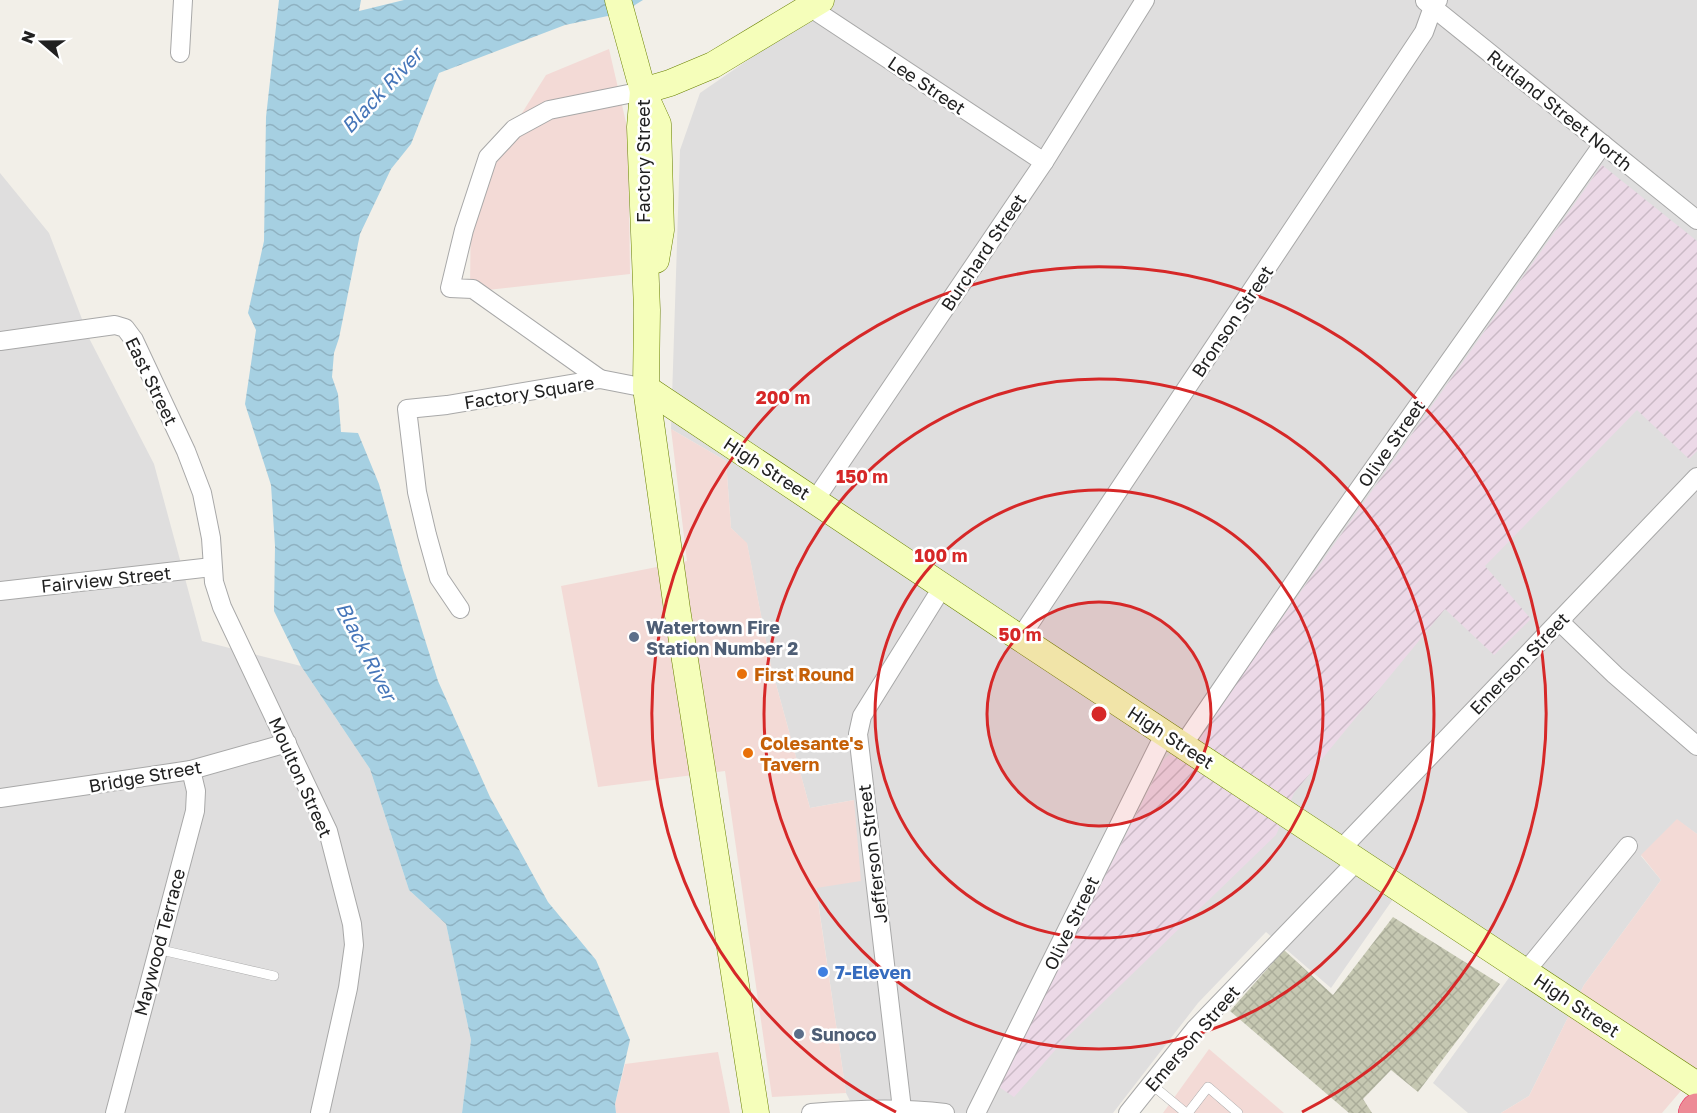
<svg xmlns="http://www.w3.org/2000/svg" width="1697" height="1113" font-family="'Golos Text',sans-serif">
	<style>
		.residential { fill: #dfdede }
		.commercial { fill: #f3dad6 }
		.industrial { fill: url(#industrial-furrows) }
		.construction { fill: url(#construction-cross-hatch) }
		.water { fill: url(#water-waves) }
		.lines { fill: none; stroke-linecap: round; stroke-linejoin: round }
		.lane-casing { stroke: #a8a8a8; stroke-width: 10 }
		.street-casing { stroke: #a8a8a8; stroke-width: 20 }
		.secondary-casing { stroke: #698100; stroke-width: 27 }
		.highway-casing { stroke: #e71e53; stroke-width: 34 }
		.lane { stroke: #fff; stroke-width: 9 }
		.street { stroke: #fff; stroke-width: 18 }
		.secondary { stroke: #f5feba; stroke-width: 26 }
		.highway { stroke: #ed8b96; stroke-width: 33 }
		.ring { fill: none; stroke: #d62828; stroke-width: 3 }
		.service-dot { fill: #5c6f8a; stroke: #fff; stroke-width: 2 }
		.food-dot { fill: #e8710a; stroke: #fff; stroke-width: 2 }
		.shop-dot { fill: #3f7fe0; stroke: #fff; stroke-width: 2 }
		.labels { text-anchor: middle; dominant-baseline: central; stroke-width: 5; stroke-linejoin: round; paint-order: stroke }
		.street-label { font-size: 18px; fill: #212121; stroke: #fff }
		.service-label { font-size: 18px; font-weight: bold; fill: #4e5e75; stroke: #fff; text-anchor: start }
		.food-label { font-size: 18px; font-weight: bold; fill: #c56008; stroke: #fff; text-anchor: start }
		.shop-label { font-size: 18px; font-weight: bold; fill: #366cbe; stroke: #fff; text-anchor: start }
		.water-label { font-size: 20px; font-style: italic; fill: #4676b9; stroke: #fff }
		.centre { fill: #d62828; stroke: #fff; stroke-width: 3 }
		.ring-label { font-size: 18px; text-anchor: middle; font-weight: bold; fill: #d62828; stroke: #fff; stroke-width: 5; stroke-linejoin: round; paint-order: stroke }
	</style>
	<defs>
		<pattern id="industrial-furrows" width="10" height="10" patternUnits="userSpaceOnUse" patternTransform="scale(1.5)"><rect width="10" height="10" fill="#ecd9e7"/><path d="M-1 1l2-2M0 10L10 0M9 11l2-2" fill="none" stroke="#cabac6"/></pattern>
		<pattern id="construction-cross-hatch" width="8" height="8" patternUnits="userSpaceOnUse" patternTransform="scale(1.5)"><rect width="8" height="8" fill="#c6c8b2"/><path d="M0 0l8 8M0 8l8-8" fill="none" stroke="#aaac99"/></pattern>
		<pattern id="water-waves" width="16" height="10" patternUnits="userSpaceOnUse" patternTransform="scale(1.5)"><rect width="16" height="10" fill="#a6d0e2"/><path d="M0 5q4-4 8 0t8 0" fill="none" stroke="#8fb2c2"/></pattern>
	</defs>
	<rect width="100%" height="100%" fill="#f2efe8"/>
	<!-- residential -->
	<g class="residential">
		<polygon points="835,0 1697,0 1697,834 1677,820 1641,856 1661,880 1584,985 1529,1096 1501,1113 1468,1113 1433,1083 1524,957 1405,882 1331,988 1266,932 1198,1003 1113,1113 856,1113 846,1093 816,887 854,800 810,808 771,666 747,544 731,528 726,461 671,429 680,150 700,93"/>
		<polygon points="0,173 49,233 90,340 154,464 202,641 301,666 370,769 409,890 446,924 471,1040 462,1113 0,1113"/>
	</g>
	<!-- commercial -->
	<g class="commercial">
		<polygon points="609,49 628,131 630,274 470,292 471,194 546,75"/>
		<polygon points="671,429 726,461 731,528 747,543 771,666 810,808 854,800 861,881 816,888 846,1093 772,1097 725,771 598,787 561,586 687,561"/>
		<polygon points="1677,819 1697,834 1697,1072 1662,1113 1501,1113 1529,1096 1584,985 1661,880 1641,855"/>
		<polygon points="1209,1049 1284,1113 1163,1113"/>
		<polygon points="718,1052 730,1113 616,1113 615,1104 625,1064"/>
	</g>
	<!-- industrial -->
	<polygon class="industrial" points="1602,165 1697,241 1697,451 1689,459 1637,410 1485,566 1531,619 1494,655 1445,609 1294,793 1276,835 1064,1040 1014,1097 999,1087 1164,759 1203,730"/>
	<!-- construction -->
	<polygon class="construction" points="1393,917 1500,984 1418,1092 1391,1070 1363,1099 1372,1113 1349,1113 1230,1011 1284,950 1333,995"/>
	<!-- water -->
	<polygon class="water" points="279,0 361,0 359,11 404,0 643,0 622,13 565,25 439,73 411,144 391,169 360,234 339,338 334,353 332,377 338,394 341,432 358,433 379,484 403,570 438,681 490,797 548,902 596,960 630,1040 615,1104 616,1113 462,1113 471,1040 446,924 409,890 370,769 301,666 274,611 275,546 271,485 245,404 256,330 248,313 264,241 266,117"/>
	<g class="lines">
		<defs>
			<g id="lane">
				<polyline points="157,949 274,976"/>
				<polyline points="1151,1084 1186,1113"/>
				<polyline points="1188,1113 1208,1087 1238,1113"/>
			</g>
			<g id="street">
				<polyline points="1425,1 1697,220"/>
				<polyline points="811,8 1044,162"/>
				<polyline points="180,53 183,0"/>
				<polyline points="0,341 115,325 125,328 134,340 186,451 202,493 211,538 214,582 222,607 328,831 352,924 354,945 348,988 320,1113"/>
				<polyline points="600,379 473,289 450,288 464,230 488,157 514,129 549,110 643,91"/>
				<polyline points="815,500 1044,162 1145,0"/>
				<polyline points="0,591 212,567"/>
				<polyline points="460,609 439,578 427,535 417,492 407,409 447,405 600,379 646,388"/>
				<polyline points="1559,621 1615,675 1697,746"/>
				<polyline points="1020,638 1424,32 1433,7 1438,0"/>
				<polyline points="1183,745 1323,540 1603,144"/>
				<polyline points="0,798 191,770 287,743"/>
				<polyline points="1341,849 1697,477"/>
				<polyline points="1526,971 1628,846"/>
				<polyline points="902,1109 858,734 862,716 943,586"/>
				<polyline points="115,1113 195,811 196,791 191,770"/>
				<path d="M811 1113C856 1109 900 1107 945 1113"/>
				<polyline points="976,1113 1165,733"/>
				<polyline points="1128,1113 1195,1029 1357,861"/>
			</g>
			<g id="secondary">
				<polyline points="618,0 643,91 658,124 661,230 656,260"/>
				<polyline points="643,91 640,127 647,310 646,388 677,609 756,1113"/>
				<polyline points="643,91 670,83 713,65 821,0"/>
				<polyline points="646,388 1020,638 1697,1085"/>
			</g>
			<polyline id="highway" points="1695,1113 1697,1110"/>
		</defs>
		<!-- lane casing -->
		<use href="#lane" class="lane-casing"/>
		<!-- street casing -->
		<use href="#street" class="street-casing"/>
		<!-- secondary casing -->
		<use href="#secondary" class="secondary-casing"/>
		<!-- highway casing -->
		<use href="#highway" class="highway-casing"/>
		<!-- lane -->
		<use href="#lane" class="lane"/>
		<!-- street -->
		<use href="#street" class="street"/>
		<!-- secondary -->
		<use href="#secondary" class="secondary"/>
		<!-- highway -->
		<use href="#highway" class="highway"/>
	</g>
	<!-- distance rings -->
	<circle cx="1099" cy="714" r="112" fill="#d62828" fill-opacity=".12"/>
	<g class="ring">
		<circle cx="1099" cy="714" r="112"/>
		<circle cx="1099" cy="714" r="224"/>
		<circle cx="1099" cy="714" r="335"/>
		<path d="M896 1112A447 447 0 1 1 1302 1112"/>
	</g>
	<!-- markers -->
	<g class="service-dot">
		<circle cx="634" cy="637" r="6"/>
		<circle cx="799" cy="1034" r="6"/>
	</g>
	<g class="food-dot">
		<circle cx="742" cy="674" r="6"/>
		<circle cx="748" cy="753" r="6"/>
	</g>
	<circle class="shop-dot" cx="823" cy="972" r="6"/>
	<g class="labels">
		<!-- street labels -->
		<g class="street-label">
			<text transform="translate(927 85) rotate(34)">Lee Street</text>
			<text transform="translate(1560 110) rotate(39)">Rutland Street North</text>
			<text transform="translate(643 161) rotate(-90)">Factory Street</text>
			<text transform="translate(983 252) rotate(-56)">Burchard Street</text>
			<text transform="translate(1232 321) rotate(-56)">Bronson Street</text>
			<text transform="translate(152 381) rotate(64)">East Street</text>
			<text transform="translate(529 392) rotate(-9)">Factory Square</text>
			<text transform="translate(1391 443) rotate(-55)">Olive Street</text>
			<text transform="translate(767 468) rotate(33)">High Street</text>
			<text transform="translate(106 579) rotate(-6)">Fairview Street</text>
			<text transform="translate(1519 663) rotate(-46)">Emerson Street</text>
			<text transform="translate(1171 737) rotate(33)">High Street</text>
			<text transform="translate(145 776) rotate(-10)">Bridge Street</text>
			<text transform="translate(301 777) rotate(66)">Moulton Street</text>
			<text transform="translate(872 854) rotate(-97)">Jefferson Street</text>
			<text transform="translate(1071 923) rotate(-64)">Olive Street</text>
			<text transform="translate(159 942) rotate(-75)">Maywood Terrace</text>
			<text transform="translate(1577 1005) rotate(34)">High Street</text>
			<text transform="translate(1192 1038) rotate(-49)">Emerson Street</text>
		</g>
		<!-- service labels -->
		<g class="service-label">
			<text x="646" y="627">Watertown Fire<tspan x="646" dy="21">Station Number 2</tspan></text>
			<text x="811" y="1034">Sunoco</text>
		</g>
		<!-- food labels -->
		<g class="food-label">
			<text x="754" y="674">First Round</text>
			<text x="760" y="743">Colesante's<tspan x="760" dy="21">Tavern</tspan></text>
		</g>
		<!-- shop labels -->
		<g class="shop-label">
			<text x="835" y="972">7-Eleven</text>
		</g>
		<!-- water labels -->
		<g class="water-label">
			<text transform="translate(381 90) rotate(-47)">Black River</text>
			<text transform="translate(367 651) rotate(63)">Black River</text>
		</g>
	</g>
	<circle cx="1099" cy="714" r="9" class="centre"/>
	<g class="ring-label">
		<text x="783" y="404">200 m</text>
		<text x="862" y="483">150 m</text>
		<text x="941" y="562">100 m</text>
		<text x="1020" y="641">50 m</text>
	</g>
	<!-- north arrow -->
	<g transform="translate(42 42) rotate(290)" stroke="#ffffff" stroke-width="4.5" paint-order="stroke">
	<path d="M0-4.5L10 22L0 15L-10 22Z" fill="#212121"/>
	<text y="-9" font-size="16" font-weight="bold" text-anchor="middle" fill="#212121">N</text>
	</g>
</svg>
